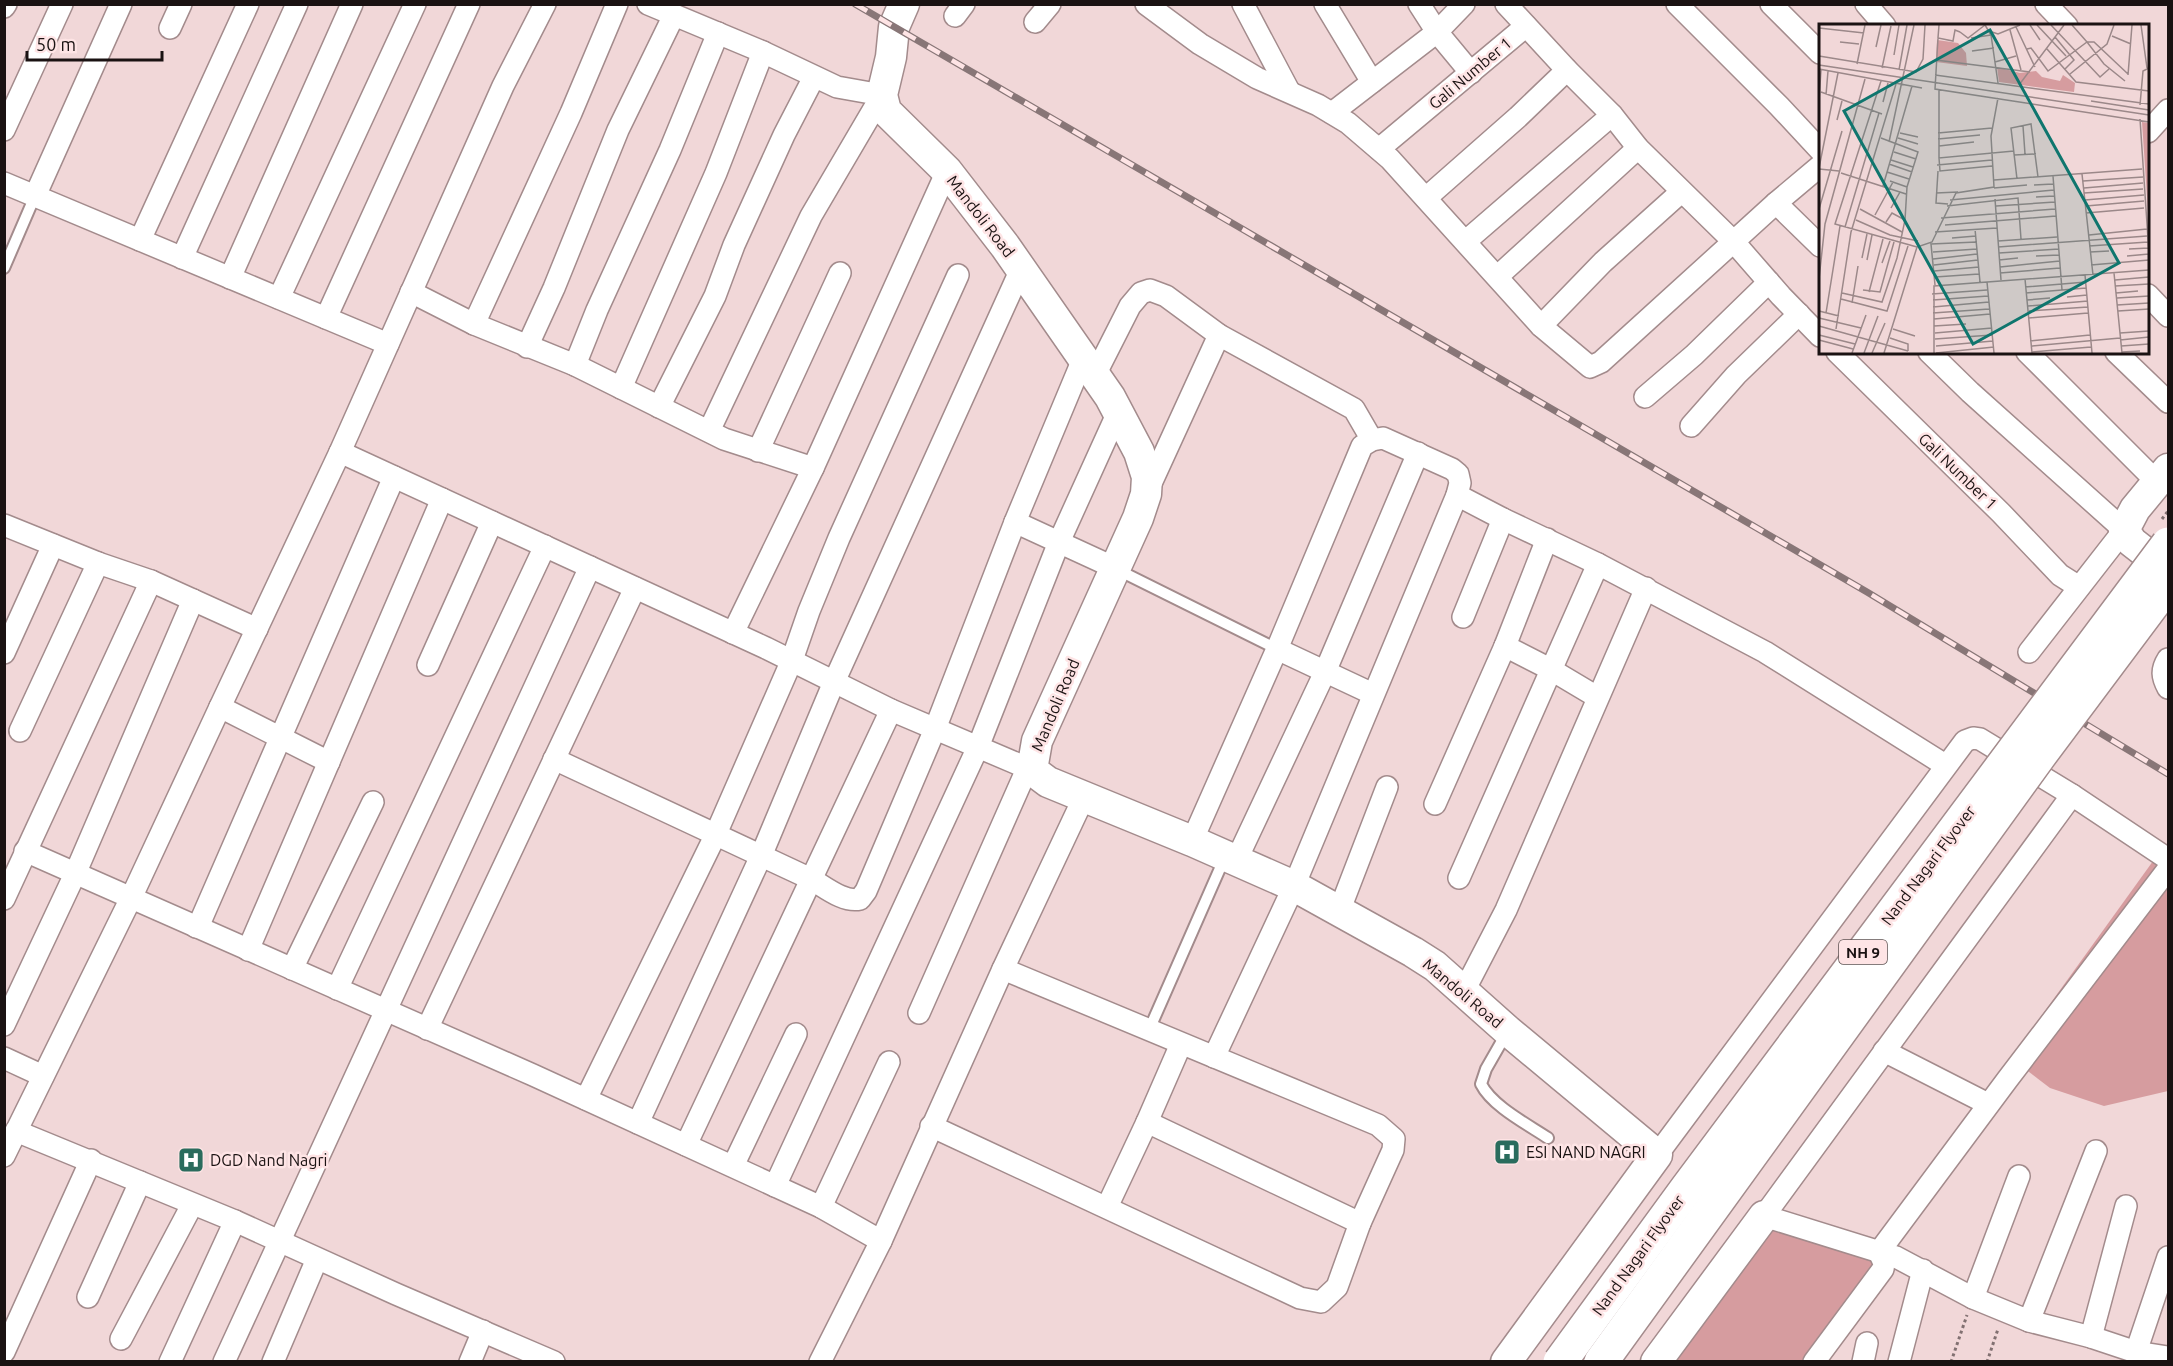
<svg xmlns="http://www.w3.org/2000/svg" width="2173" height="1366" font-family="Ubuntu,sans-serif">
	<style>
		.green { fill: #d69c9f }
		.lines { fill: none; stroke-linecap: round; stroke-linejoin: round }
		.lane-casing { stroke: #a38b8c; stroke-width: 14 }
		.street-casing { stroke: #a38b8c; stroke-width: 24 }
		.secondary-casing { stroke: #a38b8c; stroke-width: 33 }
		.path { stroke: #817071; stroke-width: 3; stroke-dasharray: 3 3; stroke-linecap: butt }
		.lane { stroke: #fff; stroke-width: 10 }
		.street { stroke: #fff; stroke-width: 21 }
		.secondary { stroke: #fff; stroke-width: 30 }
		.rail-casing { stroke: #887677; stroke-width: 7 }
		.rail { stroke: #fee4e5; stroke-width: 4.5; stroke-dasharray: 14; stroke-linecap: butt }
		.highway-bridge-casing { stroke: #a38b8c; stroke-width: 36; stroke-linecap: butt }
		.path-bridge { stroke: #817071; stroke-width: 3; stroke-dasharray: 3 3; stroke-linecap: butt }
		.highway-bridge { stroke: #fff; stroke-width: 33 }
		.labels { text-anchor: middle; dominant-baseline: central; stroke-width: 5; stroke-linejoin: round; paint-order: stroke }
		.shield { fill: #fee4e5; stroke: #5e5151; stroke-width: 1.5 }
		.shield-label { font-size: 15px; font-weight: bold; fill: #1a1212 }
		.street-label { font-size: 16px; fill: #1a1212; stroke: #fee4e5 }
		.poi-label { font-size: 16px; fill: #1a1212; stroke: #fee4e5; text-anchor: start }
		.inset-road { fill: none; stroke: #9b8889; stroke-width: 1.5 }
		.view { fill: #0f766e; fill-opacity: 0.15; stroke: #0f766e; stroke-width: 3 }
		.inset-edge { fill: none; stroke: #1a1212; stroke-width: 3 }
	</style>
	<rect width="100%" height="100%" fill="#f1d7d8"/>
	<!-- green -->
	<g class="green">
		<polygon points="2161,850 2168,855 2168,1091 2104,1106 2050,1088 2011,1058"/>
		<polygon points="1768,1222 1875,1254 1877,1271 1806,1361 1673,1362"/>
	</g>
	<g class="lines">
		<defs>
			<g id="lane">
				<polyline points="4,268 35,196"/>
				<polyline points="1116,569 1277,649"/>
				<polyline points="1149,1030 1225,857"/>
				<path d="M1506 1034 1486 1069 1481 1084C1492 1106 1527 1124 1548 1138"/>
			</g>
			<g id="street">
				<polyline points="648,4 763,52 837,87 882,95 811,216 709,431"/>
				<polyline points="1146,4 1200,44 1257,78 1318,105 1348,123 1390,159 1541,326 1590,367 1601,362 1776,203 1820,166"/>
				<polyline points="1243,4 1289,91"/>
				<polyline points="1325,4 1372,82"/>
				<polyline points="1419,4 1437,32 1471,73"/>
				<polyline points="1506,4 1567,70 1612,115 1638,148 1733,241 1781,296 1820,336"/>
				<polyline points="1677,4 1779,106 1820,150"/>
				<polyline points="1771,4 1820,53"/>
				<polyline points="1866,4 1885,26"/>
				<polyline points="2046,4 2067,26"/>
				<polyline points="4,7 6,4"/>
				<polyline points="955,16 964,4"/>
				<polyline points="1035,22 1050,4"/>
				<polyline points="170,28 181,4"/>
				<polyline points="1332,113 1437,32 1464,4"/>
				<polyline points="4,130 62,4"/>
				<polyline points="2148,132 2168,110"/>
				<polyline points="1379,149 1526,26"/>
				<polyline points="4,183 388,344"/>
				<polyline points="35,196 121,4"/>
				<polyline points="1426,198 1518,117 1567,70"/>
				<polyline points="1776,203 1820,246"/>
				<polyline points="140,240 248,4"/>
				<polyline points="1466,241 1612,115"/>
				<polyline points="182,258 297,4"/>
				<polyline points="1498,276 1638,148"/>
				<polyline points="230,278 352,4"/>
				<polyline points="411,292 474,324 575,365 724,439 813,468"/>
				<polyline points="2148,295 2168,316"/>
				<polyline points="279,298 415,4"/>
				<polyline points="326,318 469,4"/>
				<polyline points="474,324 571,113 617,4"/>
				<polyline points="1541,326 1603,262 1681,192"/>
				<polyline points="527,347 554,288 618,130 674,15"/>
				<polyline points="1837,352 2001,513 2060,575 2079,587"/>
				<polyline points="1929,352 1970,392 2124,530 2029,652"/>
				<polyline points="2027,352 2158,483"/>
				<polyline points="2116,352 2168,402"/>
				<polyline points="575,365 597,310 670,150 718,33"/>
				<polyline points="1095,375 1130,306 1141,293 1150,290 1166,296 1219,335 1354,409 1372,440"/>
				<polyline points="621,388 716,173 763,52"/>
				<polyline points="1645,397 1694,355 1769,282"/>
				<polyline points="659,407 715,296 734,245 784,135 814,77"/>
				<polyline points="1691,426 1736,375 1799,314"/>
				<polyline points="758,451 840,273"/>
				<polyline points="340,452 766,648 891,710 1032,770"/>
				<polyline points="1148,490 1219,335"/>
				<polyline points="1015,522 1115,568"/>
				<polyline points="4,525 98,563 151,581 257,629"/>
				<polyline points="1463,617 1503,519"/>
				<polyline points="733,633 813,468 947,171"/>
				<polyline points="1505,646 1550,669 1597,697"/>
				<polyline points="1277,649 1373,694"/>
				<polyline points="4,653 53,545"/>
				<path d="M2168 659C2161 670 2162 677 2168 688"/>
				<polyline points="428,665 492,522"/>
				<polyline points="220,707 329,762"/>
				<polyline points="20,731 98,563"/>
				<path d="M554 759 811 879C825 887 844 903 860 899L866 891 935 729 1015 522 1083 359"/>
				<polyline points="2072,795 1764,1216 1896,1257 1973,1298 2029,1321 2091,1337 2136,1352 2168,1357"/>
				<polyline points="1435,804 1505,646 1547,539"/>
				<polyline points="1192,841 1277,649 1362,446 1372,440 1383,438 1452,469 1458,474 1460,483 1457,495"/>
				<polyline points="25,851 533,1075 821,1207 881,1241"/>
				<polyline points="1236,861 1325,672 1418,453"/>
				<polyline points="1459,878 1598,564"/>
				<polyline points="4,899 151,581"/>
				<polyline points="1340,909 1387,787"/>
				<polyline points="196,927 201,920 394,477"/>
				<polyline points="248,950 442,499"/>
				<polyline points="292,969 373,802"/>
				<polyline points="337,989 545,546"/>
				<polyline points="1464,991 1506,910 1646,588"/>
				<polyline points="919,1013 1027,769"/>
				<polyline points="4,1025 75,874 193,600"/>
				<polyline points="427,1029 635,588"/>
				<polyline points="1884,1051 1988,1104"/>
				<polyline points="1214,1057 1294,886 1457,495 1503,519 1598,564 1765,652 1945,765"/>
				<polyline points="4,1058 43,1076"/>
				<polyline points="586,1099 715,836 792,660 809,611 839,538 958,275"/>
				<polyline points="1147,1122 1360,1223"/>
				<polyline points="638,1123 761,856 834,682 1021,269"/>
				<polyline points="931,1126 1300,1298 1321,1302 1337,1287 1360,1223 1393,1150 1394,1139 1378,1125 1003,969"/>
				<polyline points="16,1131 235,1221 396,1294 554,1362"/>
				<polyline points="686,1145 891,710"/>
				<polyline points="1657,1155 1965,741 1973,738 1980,739 2072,795 2168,859"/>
				<polyline points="4,1156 131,898 220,707 340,452 503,86 545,4"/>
				<polyline points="733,1166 796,1034"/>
				<polyline points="775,1186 978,747 1059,542 1118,412"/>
				<polyline points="821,1207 889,1062"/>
				<polyline points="1107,1207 1147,1122 1181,1044"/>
				<polyline points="1879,1252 2007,1080 2168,869"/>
				<polyline points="88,1297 140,1182"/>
				<polyline points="1973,1298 2019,1176"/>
				<polyline points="2029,1321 2096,1151"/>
				<polyline points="2091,1337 2126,1206"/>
				<polyline points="121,1339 192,1205"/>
				<polyline points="4,1352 91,1160"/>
				<polyline points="2136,1352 2168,1257"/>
				<polyline points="170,1362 235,1221"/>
				<polyline points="224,1362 590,567"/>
				<polyline points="273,1362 317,1259"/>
				<polyline points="470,1362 483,1331"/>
				<polyline points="820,1362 881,1241 1003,969 1084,797"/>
				<polyline points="1814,1362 1883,1269 1884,1263 1879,1252"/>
				<polyline points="1863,1362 1867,1343"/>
				<polyline points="1899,1362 1923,1270"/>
			</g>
			<g id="secondary">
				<polyline points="904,4 894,27 891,57 882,95 886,111 947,171 1005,246 1110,397 1139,452 1147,477 1146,494 1138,518 1037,741 1032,770 1048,782 1192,841 1294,886 1413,952 1435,966 1508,1031 1657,1155 1506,1362"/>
				<polyline points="2168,469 2135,509 2124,530 2132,542 2168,570"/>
				<polyline points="1656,1362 1764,1216"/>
			</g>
		</defs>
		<!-- lane casing -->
		<use href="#lane" class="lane-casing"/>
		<!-- street casing -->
		<use href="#street" class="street-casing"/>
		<!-- secondary casing -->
		<use href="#secondary" class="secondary-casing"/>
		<!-- path -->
		<g class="path">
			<polyline points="1951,1362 1967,1315"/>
			<polyline points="1987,1362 1998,1329"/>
		</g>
		<!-- lane -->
		<use href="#lane" class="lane"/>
		<!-- street -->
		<use href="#street" class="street"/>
		<!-- secondary -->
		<use href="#secondary" class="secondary"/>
		<defs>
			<polyline id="rail" points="855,4 1867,592 2168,774"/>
		</defs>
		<!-- rail casing -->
		<use href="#rail" class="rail-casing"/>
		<!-- rail -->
		<use href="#rail" class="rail"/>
		<defs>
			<g id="highway-bridge">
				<polyline points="1560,1362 1687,1188 2168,544"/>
				<polyline points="1601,1362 2040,755 2168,584"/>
			</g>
		</defs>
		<!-- highway-bridge casing -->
		<use href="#highway-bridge" class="highway-bridge-casing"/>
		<!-- path-bridge -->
		<polyline class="path-bridge" points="2162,519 2168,511"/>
		<!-- highway-bridge -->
		<use href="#highway-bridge" class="highway-bridge"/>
	</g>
	<!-- icons -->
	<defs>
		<symbol id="hospital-square" viewBox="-11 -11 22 22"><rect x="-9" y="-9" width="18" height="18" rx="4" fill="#2a6c5d" stroke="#fee4e5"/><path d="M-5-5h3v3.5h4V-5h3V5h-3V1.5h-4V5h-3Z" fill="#fff"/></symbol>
	</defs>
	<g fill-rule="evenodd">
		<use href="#hospital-square" x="1492" y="1137" width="30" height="30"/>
		<use href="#hospital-square" x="176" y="1145" width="30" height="30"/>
	</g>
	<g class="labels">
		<!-- shield labels -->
		<rect class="shield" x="1839" y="940" width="48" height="24" rx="4.5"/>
		<g class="shield-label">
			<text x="1863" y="952">NH 9</text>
		</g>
		<!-- street labels -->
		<g class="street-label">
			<text transform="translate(1470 73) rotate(-40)">Gali Number 1</text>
			<text transform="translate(981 216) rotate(52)">Mandoli Road</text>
			<text transform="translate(1958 471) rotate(44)">Gali Number 1</text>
			<text transform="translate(1055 705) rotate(-67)">Mandoli Road</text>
			<text transform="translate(1928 865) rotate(-53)">Nand Nagari Flyover</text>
			<text transform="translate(1463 993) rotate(40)">Mandoli Road</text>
			<text transform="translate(1638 1255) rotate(-54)">Nand Nagari Flyover</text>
		</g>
		<!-- poi labels -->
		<g class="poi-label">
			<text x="1526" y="1152">ESI NAND NAGRI</text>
			<text x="210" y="1160">DGD Nand Nagri</text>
		</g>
	</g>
	<!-- overview -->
	<g transform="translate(1819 24)">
		<rect width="330" height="330" fill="#f1d7d8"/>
		<path d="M118 16 139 19 147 29 148 42 117 38ZM178 43 201 49 217 47 223 53 241 57 244 51 256 59 255 68 180 58ZM323 98 330 99V202Z" fill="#d69c9f"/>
		<path class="inset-road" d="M120 1 119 14 134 17 136 6 141 8M166 1 172 11 179 59M211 1 221 16M218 1 247 32M232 1 281 53 290 45M253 1 268 18H275L309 50M322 1 328 44M197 3 216 43M0 4 45 9M191 6 202 46M170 7 179 10 201 1M141 8 149 14 166 1M293 12 312 20M236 13 255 36 246 45M119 14 116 65 330 98M152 14 172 11M21 18 40 20M57 23 62 1M208 25 212 24 229 47 268 18 285 40 306 57M228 25 257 58 330 67M153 27 175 24M75 31 80 1M0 32 97 48 104 35 106 1M117 36 211 48M176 38 197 32M38 40 46 1M0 41 330 91M63 44 72 2M0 45 103 64M80 46 88 1M251 50 288 20 295 1M116 51 330 80M309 51 313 1M62 57 16 200 98 223M200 61 245 1M120 66V134L195 127M2 68 63 90M7 71 9 47M0 76 2 46M272 77 330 86M64 78 69 59M321 81 324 47 330 44M321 95 330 230M18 96 23 77M204 102 206 130M81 109 99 113M119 109 173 104M79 114 99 120M119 115 161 111M70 118 95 1M120 122 155 118M75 128 97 135M195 131 217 130M120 134 121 147 173 142M72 136 94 143M70 140 93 148M118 141 173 136M0 144 19 49M0 145 20 147M119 147 117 179 129 180M68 148 90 155M22 149 87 170M263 150 274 251M234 152 243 266M198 155 192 104 212 100 219 153M175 156 323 145M71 157 88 163M264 157 324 153M215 161 234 160M64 162 93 62M175 164 208 161M265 164 324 159M117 169 139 168M265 169 324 165M217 173 235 172M176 175 182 256M131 176 235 166M266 176 325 171M128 182 199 174 202 215M177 182 236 178M267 182 325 177M72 184 81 168M0 185 23 107M41 185 83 208M267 189 325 184M56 191 74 158M122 194 236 185M37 196 71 211 99 217M67 198 73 189 86 196M126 201 237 192M26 203 60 89M156 205 161 258M116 208 178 204M270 211 328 205M133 214 157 212M179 217 238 213M270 222 329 218M179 223 328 212M310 225 330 224M114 228 158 225M271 228 290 227M180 229 240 225M217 232 240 231M308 232 330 230M43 234 48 210M114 235 158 230M48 236 53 211M180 236 199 234M63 239 71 217M115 241 159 236M272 241 330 236M181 243 241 237M115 247 160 243M181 249 241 244M295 249 303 329M266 251 273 329M116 253 160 250M0 255 6 200 46 55M206 255 213 329M296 256 330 253M168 258 175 329M116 261 112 220 158 218M296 262 330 260M206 263 267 258M44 266 61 268 75 218M50 268 64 215M23 269 63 278 78 234 86 196 88 163 99 128 62 114M207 269 267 264M297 269 319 267M113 270 168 266M248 273 268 271M298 274 330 272M22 275 68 287 89 222M114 276 169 272M208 276 231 274M33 279 39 242M298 281 330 279M209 282 269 277M114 283 170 278M0 287 20 292M210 287 269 283M299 287 330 285M7 289 21 202M114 289 170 285M0 294 42 304M210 294 269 289M115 295 171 290M0 302 89 327M115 302 147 300M17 305 32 208 77 60M74 305 96 312M116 309 173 304M301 309 330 307M0 311 36 320M71 314 89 320V327M116 315 173 311M0 316 34 325M301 316 330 313M211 317 271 311M117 322 174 317M212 322 301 314M302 322 330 320M213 328 272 323M303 328 321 327M33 329 47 291M45 329 59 292M53 329 66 299M65 329 98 223 113 218 137 169 175 163 172 112 179 74M115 329V262L330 246M117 329 175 323"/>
		<path class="view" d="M171 6 300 239 154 320 25 87Z"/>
		<rect width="330" height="330" class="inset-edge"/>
	</g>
	<!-- border -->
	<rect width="2173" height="1366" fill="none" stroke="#1a1212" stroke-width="12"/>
	<!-- scale -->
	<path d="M27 51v9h135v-9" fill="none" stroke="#1a1212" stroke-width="3"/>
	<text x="36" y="51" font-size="18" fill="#1a1212" stroke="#fee4e5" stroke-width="4.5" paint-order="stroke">50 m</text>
</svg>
